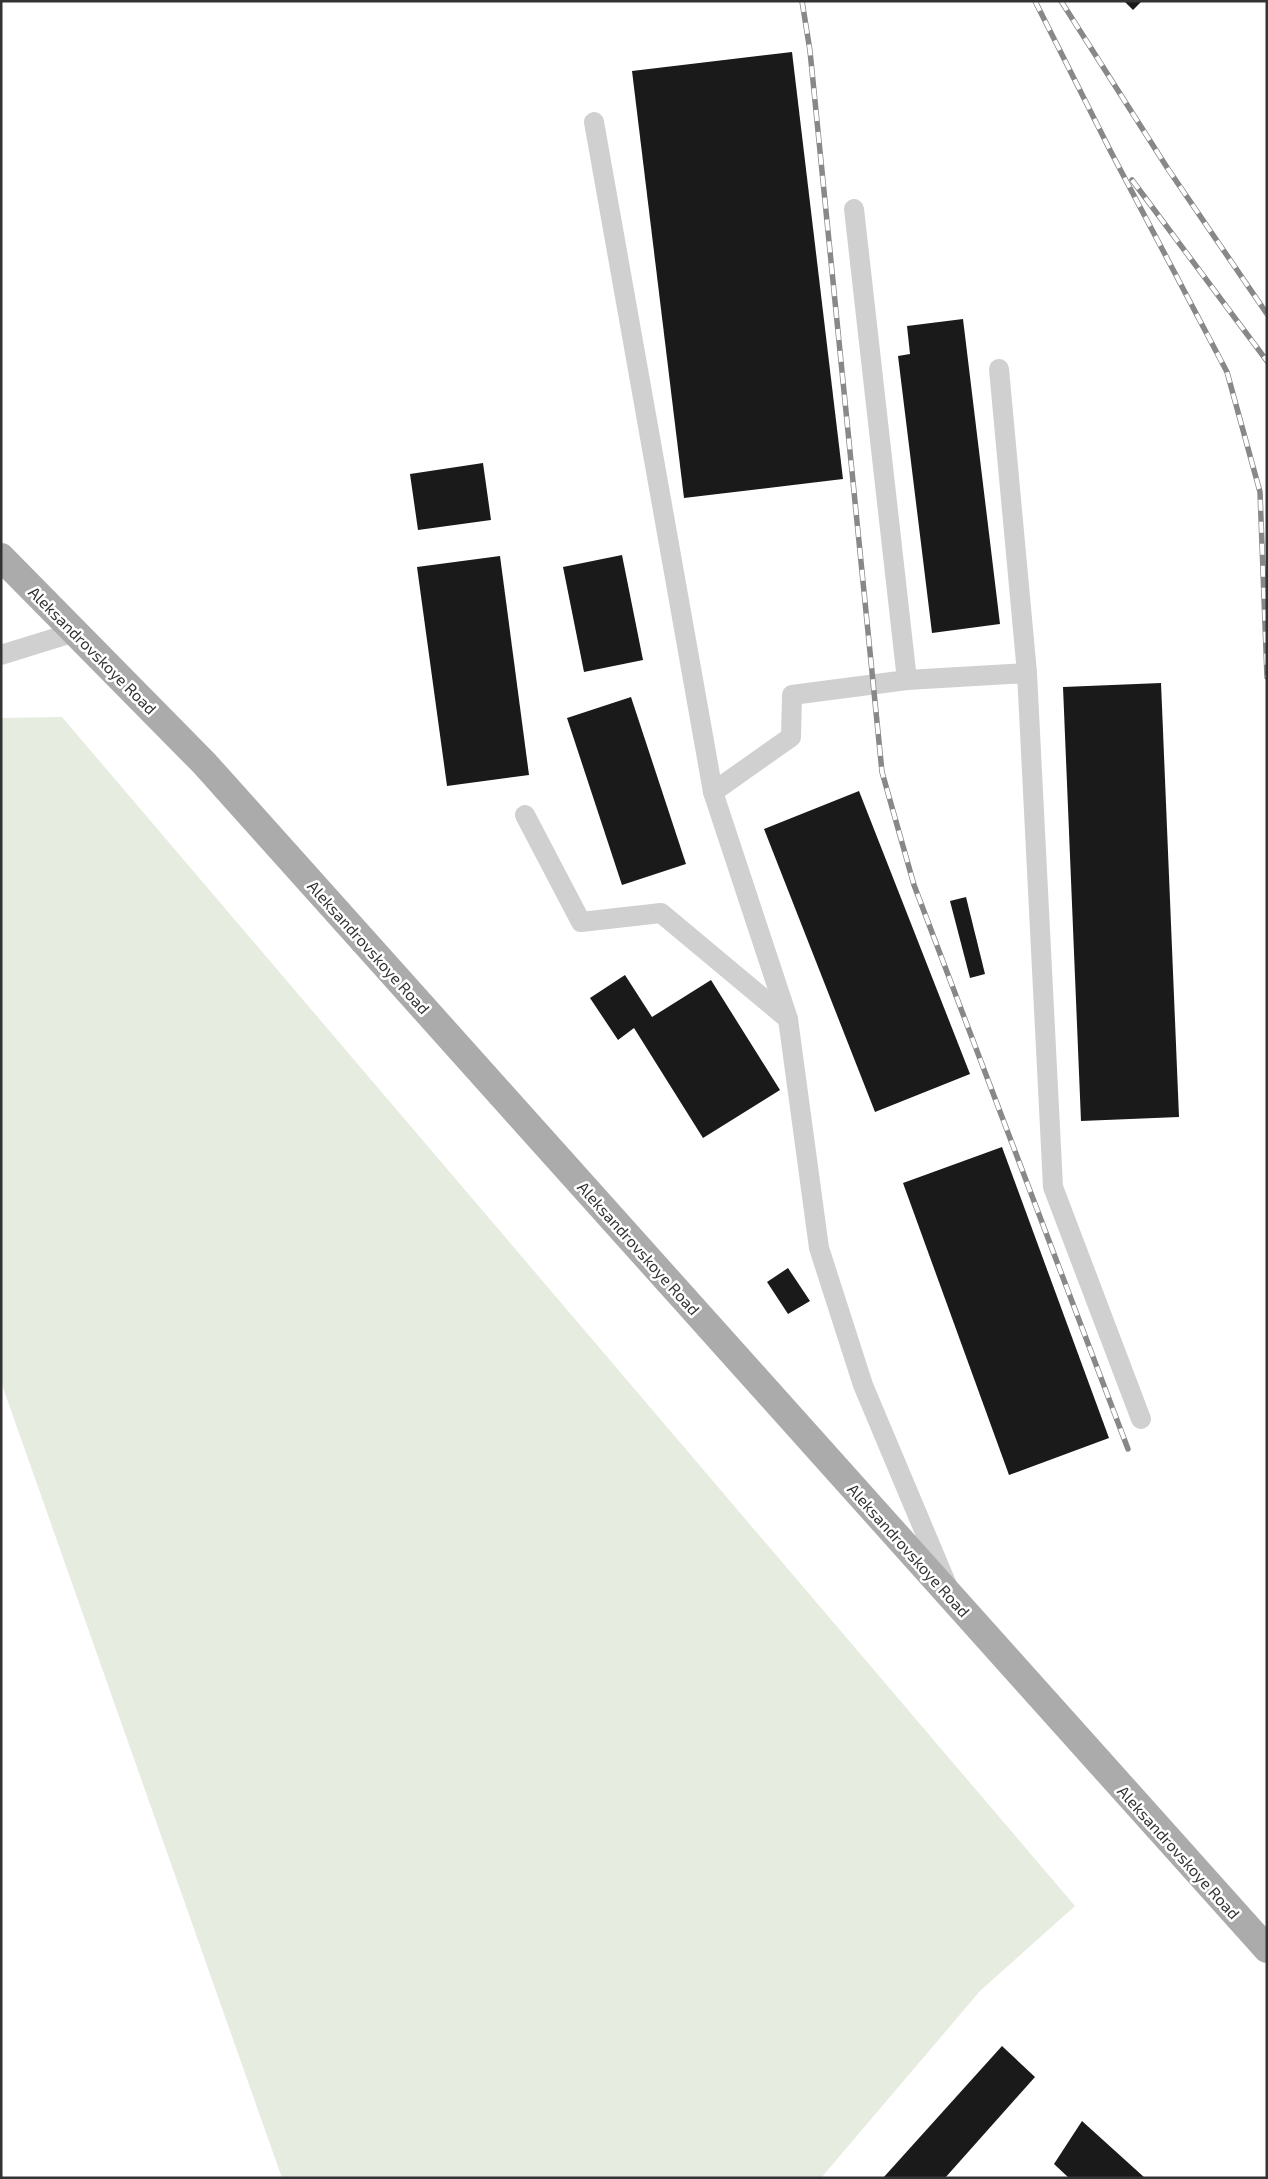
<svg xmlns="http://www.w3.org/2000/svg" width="1268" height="2179" font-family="'Exo 2',sans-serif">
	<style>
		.green { fill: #e6ecdf }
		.building { fill: #1a1a1a }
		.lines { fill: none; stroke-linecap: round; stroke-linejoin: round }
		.lane { stroke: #d0d0d0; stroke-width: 20 }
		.primary { stroke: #ababab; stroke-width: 28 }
		.rail-casing { stroke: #888; stroke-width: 5.5 }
		.rail { stroke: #fff; stroke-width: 4; stroke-dasharray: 11; stroke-linecap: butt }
		.labels { text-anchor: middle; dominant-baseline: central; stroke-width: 5; stroke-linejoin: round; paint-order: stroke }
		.street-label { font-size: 16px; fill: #333; stroke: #fff }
	</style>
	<rect width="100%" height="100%" fill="#fff"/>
	<!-- green -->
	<polygon class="green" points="62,717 1075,1906 980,1991 821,2178 282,2178 1,1382 1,718"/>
	<!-- building -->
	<g class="building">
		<polygon points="1124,1 1142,1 1133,10"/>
		<polygon points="792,52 843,479 684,498 632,71"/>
		<polygon points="963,319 1000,624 932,633 898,356 910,354 907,326"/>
		<polygon points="483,463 491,520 418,530 410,474"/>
		<polygon points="622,555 643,660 584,672 563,567"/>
		<polygon points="500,556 529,775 447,786 417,567"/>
		<polygon points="1161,683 1179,1117 1081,1121 1063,687"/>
		<polygon points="631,697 686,864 622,885 567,718"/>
		<polygon points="859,791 970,1074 875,1112 764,829"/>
		<polygon points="966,897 985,974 970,978 950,901"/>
		<polygon points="625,975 652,1017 711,980 780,1090 703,1138 634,1028 618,1040 590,998"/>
		<polygon points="1002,1147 1109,1438 1009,1475 903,1183"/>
		<polygon points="788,1268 810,1301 788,1314 767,1282"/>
		<polygon points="1002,2046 1035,2077 945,2178 883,2178"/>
		<polygon points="1082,2121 1145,2178 1069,2178 1054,2164"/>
	</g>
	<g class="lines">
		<!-- lane -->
		<g class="lane">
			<polyline points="594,122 713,792 788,1019 819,1248 863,1385 947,1585"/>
			<polyline points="999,369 1027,673"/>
			<polyline points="1,655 75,632"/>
			<polyline points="907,680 1027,673 1053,1187 1141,1419"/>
			<polyline points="713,792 791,737 792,695 907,680 854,209"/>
			<polyline points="525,815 581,922 661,913 788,1019"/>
		</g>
		<!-- primary -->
		<polyline class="primary" points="1,557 204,763 1267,1949"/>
		<defs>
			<g id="rail">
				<polyline points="802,1 810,51 882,772 914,885 1128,1449"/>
				<polyline points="1035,1 1111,152 1227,372 1260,492 1267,677"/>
				<polyline points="1061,1 1168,169 1267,314"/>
				<polyline points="1132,180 1267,361"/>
			</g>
		</defs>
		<!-- rail casing -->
		<use href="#rail" class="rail-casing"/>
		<!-- rail -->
		<use href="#rail" class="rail"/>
	</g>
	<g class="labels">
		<!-- street labels -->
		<g class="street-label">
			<text transform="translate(93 650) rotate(45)">Aleksandrovskoye Road</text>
			<text transform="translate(369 947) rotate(48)">Aleksandrovskoye Road</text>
			<text transform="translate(639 1248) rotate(48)">Aleksandrovskoye Road</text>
			<text transform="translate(909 1550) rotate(48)">Aleksandrovskoye Road</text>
			<text transform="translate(1179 1852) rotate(48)">Aleksandrovskoye Road</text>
		</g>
	</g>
	<!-- border -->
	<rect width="1268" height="2179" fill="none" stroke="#333333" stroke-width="5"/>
</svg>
